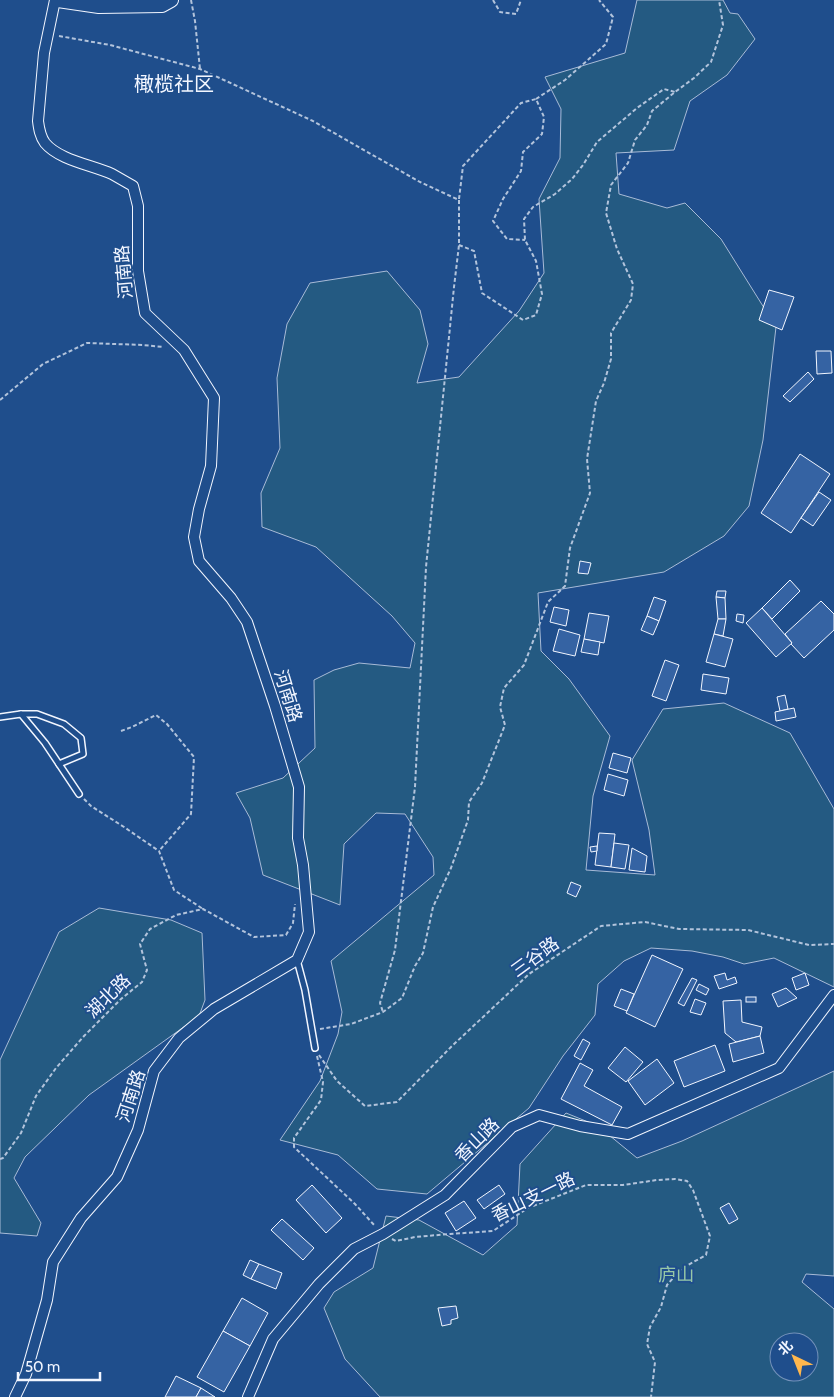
<svg xmlns="http://www.w3.org/2000/svg" width="834" height="1397" font-family="Cabin,'Noto Sans SC',sans-serif">
	<style>
		.green { fill: #245a82; stroke: #a8bbd7; fill-rule: evenodd }
		.building { fill: #3563a3; stroke: #f2f6ff }
		.lines { fill: none; stroke-linecap: round; stroke-linejoin: round }
		.lane-casing { stroke: #f2f6ff; stroke-width: 8 }
		.street-casing { stroke: #f2f6ff; stroke-width: 12 }
		.secondary-casing { stroke: #f2f6ff; stroke-width: 16 }
		.path { stroke: #b3c4dc; stroke-width: 2; stroke-dasharray: 4 2.5; stroke-linecap: butt }
		.lane { stroke: #1f4e8c; stroke-width: 5 }
		.street { stroke: #1f4e8c; stroke-width: 10 }
		.secondary { stroke: #1f4e8c; stroke-width: 14 }
		.labels { text-anchor: middle; dominant-baseline: central; stroke-width: 4; stroke-linejoin: round; paint-order: stroke }
		.street-label { font-size: 18px; fill: #f2f6ff; stroke: #1f4e8c }
		.park-label { font-size: 18px; fill: #97c8a6; stroke: #1f4e8c }
		.quarter-label { font-size: 20px; fill: #f2f6ff; stroke: #1f4e8c }
	</style>
	<rect width="100%" height="100%" fill="#1f4e8c"/>
	<!-- green -->
	<g class="green">
		<polygon points="637,0 723,0 730,13 738,14 755,39 727,75 690,101 674,150 616,153 619,194 667,208 685,203 721,239 776,327 763,440 749,506 724,536 664,572 538,593 541,651 569,679 610,736 593,796 586,870 655,875 649,830 632,760 663,709 724,703 790,733 834,809 834,987 774,958 744,964 723,957 692,951 651,948 624,961 598,984 595,1015 563,1056 529,1108 427,1194 377,1189 338,1155 280,1140 320,1081 338,1034 342,1012 331,961 434,875 433,857 405,814 376,813 344,844 340,905 263,875 250,818 236,793 283,778 315,748 314,680 334,670 359,663 410,668 415,643 392,616 316,547 262,527 261,493 280,448 277,378 287,324 310,283 387,271 420,310 428,344 417,383 459,377 519,311 544,273 539,199 560,158 561,109 545,77 625,53"/>
		<polygon points="99,908 171,920 202,933 205,1000 199,1016 89,1095 25,1157 14,1178 41,1223 37,1236 0,1233 0,1060 59,932"/>
		<path d="M834 1071V1276L806 1274 802 1282 834 1309V1397H380L345 1359 324 1308 334 1292 373 1268 386 1216 419 1220 483 1255 517 1225 520 1164 566 1113 598 1126 637 1158 682 1141ZM779 1342H809V1372H779Z"/>
	</g>
	<!-- building -->
	<g class="building">
		<polygon points="769,290 794,297 782,330 759,320"/>
		<polygon points="816,351 831,351 832,373 817,374"/>
		<polygon points="808,372 814,379 790,402 783,396"/>
		<polygon points="800,454 830,474 791,533 761,513"/>
		<polygon points="819,492 831,500 813,526 801,518"/>
		<polygon points="580,561 591,563 588,574 578,573"/>
		<polygon points="790,580 800,591 772,619 762,608"/>
		<polygon points="717,591 726,591 725,598 716,597"/>
		<polygon points="654,597 666,601 659,621 647,616"/>
		<polygon points="716,597 725,598 726,619 718,619"/>
		<polygon points="821,601 834,614 834,630 804,658 791,644 792,643 785,634"/>
		<polygon points="554,607 569,610 566,626 550,622"/>
		<polygon points="762,608 792,643 776,657 746,623"/>
		<polygon points="589,613 609,616 604,643 584,639"/>
		<polygon points="737,614 744,615 743,623 736,621"/>
		<polygon points="647,616 659,621 653,635 641,630"/>
		<polygon points="718,619 726,619 723,636 714,634"/>
		<polygon points="559,629 580,635 575,656 553,651"/>
		<polygon points="714,634 733,639 725,667 706,662"/>
		<polygon points="584,639 600,642 598,655 581,652"/>
		<polygon points="665,660 679,665 666,701 652,696"/>
		<polygon points="703,674 729,678 726,694 701,690"/>
		<polygon points="785,695 788,709 780,711 777,697"/>
		<polygon points="794,708 796,717 776,721 775,712"/>
		<polygon points="613,753 631,758 627,773 609,768"/>
		<polygon points="608,774 628,780 624,796 604,790"/>
		<polygon points="599,833 615,834 611,867 595,865"/>
		<polygon points="614,843 629,845 625,869 611,867"/>
		<polygon points="597,846 597,851 591,852 590,847"/>
		<polygon points="632,848 647,856 645,872 629,870"/>
		<polygon points="571,882 581,886 576,897 567,893"/>
		<polygon points="652,955 683,969 655,1027 626,1013"/>
		<polygon points="725,973 727,980 735,977 737,983 719,989 714,976"/>
		<polygon points="805,973 809,985 796,990 792,978"/>
		<polygon points="692,978 697,980 684,1006 678,1003"/>
		<polygon points="699,984 709,989 706,995 696,990"/>
		<polygon points="786,988 797,998 778,1007 772,994"/>
		<polygon points="621,989 634,994 627,1011 614,1006"/>
		<rect x="746" y="997" width="10" height="5"/>
		<polygon points="695,999 706,1003 701,1015 690,1012"/>
		<polygon points="741,1000 742,1022 762,1027 760,1036 736,1042 725,1033 723,1001"/>
		<polygon points="760,1036 764,1053 733,1062 729,1044"/>
		<polygon points="583,1039 590,1043 581,1060 574,1056"/>
		<polygon points="715,1045 725,1071 684,1087 674,1061"/>
		<polygon points="625,1047 643,1062 626,1082 608,1068"/>
		<polygon points="657,1059 674,1083 645,1105 628,1081"/>
		<polygon points="580,1063 593,1070 584,1086 622,1107 612,1125 561,1099"/>
		<polygon points="312,1185 342,1218 326,1233 296,1200"/>
		<polygon points="499,1185 505,1194 484,1209 477,1200"/>
		<polygon points="464,1201 476,1218 456,1231 445,1213"/>
		<polygon points="729,1203 738,1219 729,1224 720,1208"/>
		<polygon points="282,1219 314,1248 303,1260 271,1230"/>
		<polygon points="250,1260 259,1264 251,1279 243,1275"/>
		<polygon points="259,1264 282,1273 276,1289 251,1279"/>
		<polygon points="242,1298 268,1313 250,1346 223,1331"/>
		<polygon points="456,1306 458,1318 451,1320 451,1324 442,1326 438,1308"/>
		<polygon points="223,1331 250,1346 224,1392 197,1377"/>
		<polygon points="176,1376 201,1388 196,1397 165,1397"/>
		<polygon points="201,1388 215,1397 196,1397"/>
	</g>
	<g class="lines">
		<defs>
			<g id="lane">
				<polyline points="21,714 37,714 64,724 81,738 83,754 59,764"/>
				<polyline points="0,717 21,714 45,743 79,794"/>
				<polyline points="297,960 305,990 315,1048"/>
			</g>
			<g id="street">
				<path d="M15 1397 26 1374 47 1300 53 1262 81 1218 117 1177 138 1130 154 1071 179 1038 214 1009 297 960 309 932 303 865 298 838 299 787 275 706 247 622 231 598 199 561 194 537 199 509 211 466 214 398 184 350 145 313 138 271V206L133 186C126 182 119 178 112 174 92 165 59 160 45 143 40 136 39 129 38 121L44 53 55 0"/>
				<polyline points="248,1397 273,1339 319,1284 354,1249 383,1234 445,1195 512,1127 539,1115 580,1126 628,1134 779,1068 834,995"/>
			</g>
			<polyline id="secondary" points="58,0 99,6 162,5 171,0"/>
		</defs>
		<!-- lane casing -->
		<use href="#lane" class="lane-casing"/>
		<!-- street casing -->
		<use href="#street" class="street-casing"/>
		<!-- secondary casing -->
		<use href="#secondary" class="secondary-casing"/>
		<!-- path -->
		<g class="path">
			<polyline points="191,0 195,21 200,69"/>
			<polyline points="493,0 500,12 516,14 521,0"/>
			<polyline points="59,36 110,45 200,69 313,121 420,182 459,200 459,245 454,287 426,567 415,787 395,950 380,1003 383,1012"/>
			<polyline points="536,99 565,80 606,44 613,17 599,0"/>
			<polyline points="459,199 463,166 521,103 536,99 544,117 542,134 523,152 521,171 503,199 493,221 507,239 525,240"/>
			<polyline points="459,245 474,251 482,293 523,320 536,315 542,294 536,261 525,240 524,219 533,207 555,194 572,179 583,165 597,142 637,108 664,89 675,92"/>
			<polyline points="0,400 43,364 87,343 143,345 164,347"/>
			<polyline points="121,731 132,727 156,715 167,724 194,757 191,814 159,851"/>
			<polyline points="84,799 91,806 124,827 159,851 174,890 203,909"/>
			<polyline points="320,1029 351,1024 383,1012 402,998 415,966 423,953 433,907 451,868 468,820 469,802 482,783 505,725 500,707 504,688 524,665 548,602 565,586 570,548 590,493 587,459 596,401 604,383 611,359 611,333 631,300 633,284 617,249 606,213 611,185 628,163 635,140 647,125 652,111 675,92 694,78 711,62 723,25 719,0"/>
			<polyline points="319,1055 337,1081 365,1106 397,1102 452,1046 529,974 601,926 645,922 679,929 748,930 809,945 834,944"/>
			<polyline points="317,1056 323,1082 321,1100 294,1138 294,1147 355,1204 375,1226"/>
			<polyline points="0,1159 3,1158 21,1133 36,1096 56,1068 84,1036 121,999 142,982 147,970 140,944 150,929 176,915 203,909 254,937 286,935 293,923 295,904"/>
			<polyline points="392,1239 396,1241 415,1237 450,1234 493,1231 528,1208 586,1185 623,1185 657,1180 675,1179 687,1181 693,1190 710,1236 706,1255 681,1269 667,1285 661,1307 650,1327 647,1344 655,1362 651,1397"/>
		</g>
		<!-- lane -->
		<use href="#lane" class="lane"/>
		<!-- street -->
		<use href="#street" class="street"/>
		<!-- secondary -->
		<use href="#secondary" class="secondary"/>
	</g>
	<g class="labels">
		<!-- street labels -->
		<g class="street-label">
			<text transform="translate(124 272) rotate(-95)">河南路</text>
			<text transform="translate(288 696) rotate(73)">河南路</text>
			<text transform="translate(535 957) rotate(-36)">三谷路</text>
			<text transform="translate(108 996) rotate(-44)">湖北路</text>
			<text transform="translate(131 1096) rotate(-72)">河南路</text>
			<text transform="translate(477 1140) rotate(-45)">香山路</text>
			<text transform="translate(533 1197) rotate(-26)">香山支一路</text>
		</g>
		<!-- park labels -->
		<g class="park-label">
			<text x="676" y="1275">庐山</text>
		</g>
		<!-- quarter labels -->
		<g class="quarter-label">
			<text x="174" y="84">橄榄社区</text>
		</g>
	</g>
	<!-- north arrow -->
	<g transform="translate(794 1357) rotate(317)"><circle r="24" fill="#1f4e8c" stroke="#7391ba"/>
	<path d="M0-4L9 19L0 12L-9 19Z" fill="#ffb74d"/>
	<text y="-8" font-size="14" font-weight="bold" text-anchor="middle" fill="#f2f6ff">北</text>
	</g>
	<!-- scale -->
	<path d="M18 1372v8h82v-8" fill="none" stroke="#f2f6ff" stroke-width="2.5"/>
	<text x="25" y="1372" font-size="15" fill="#f2f6ff" stroke="#1f4e8c" stroke-width="4" paint-order="stroke">50 m</text>
</svg>
